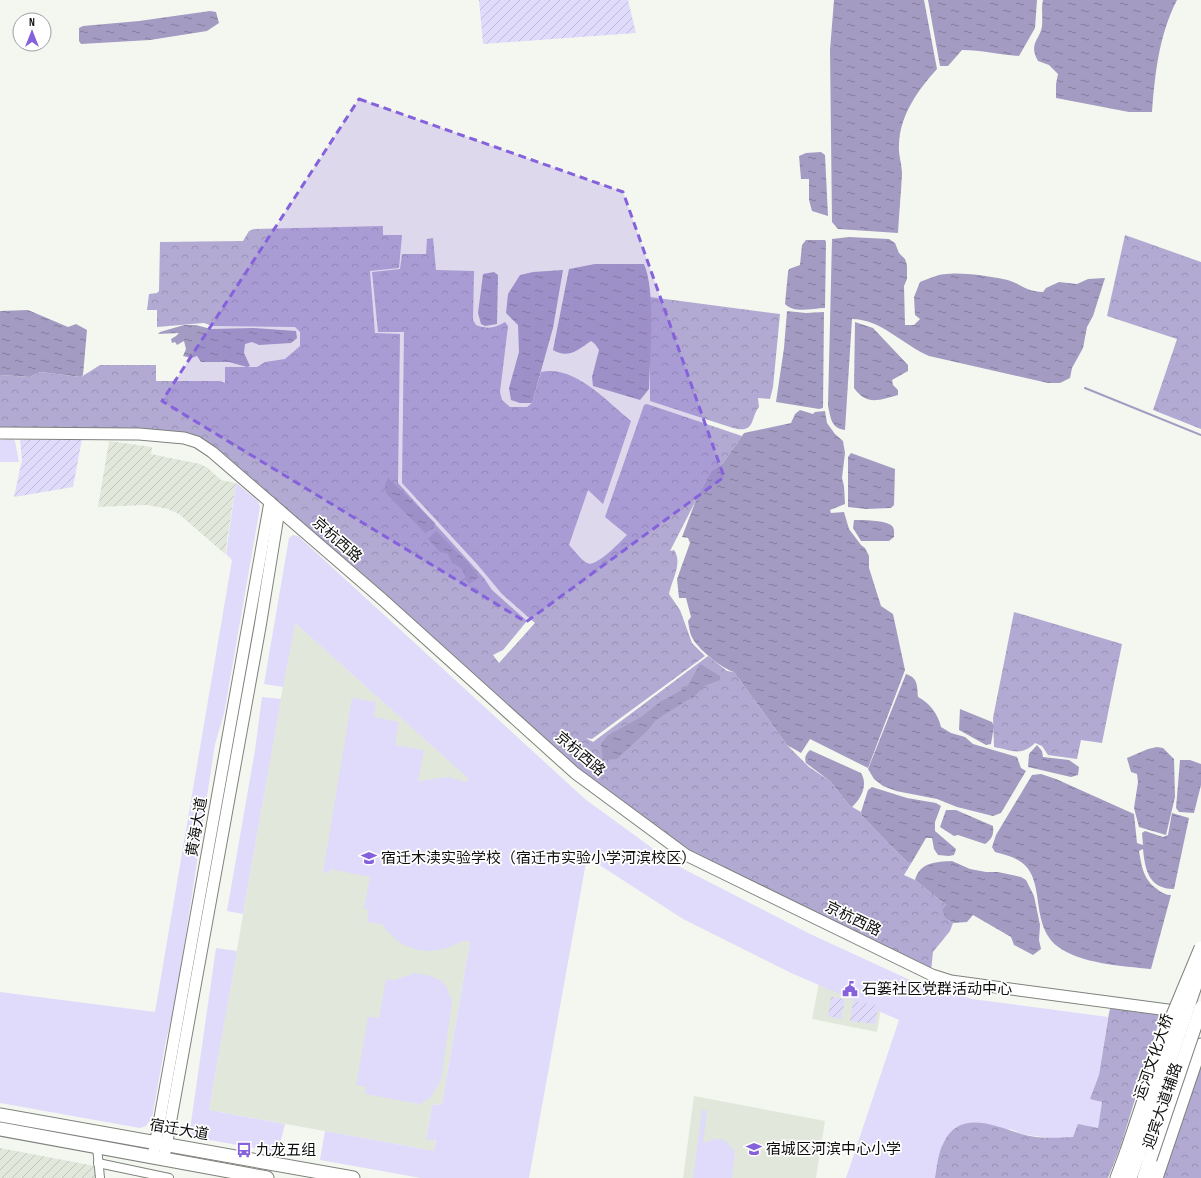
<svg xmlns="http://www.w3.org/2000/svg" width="1201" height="1178" font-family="'Sofia Sans Condensed','Noto Sans SC',sans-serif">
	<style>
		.built { fill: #e1e8db }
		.industrial { fill: url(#industrial-furrows) }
		.green { fill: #e0dafb }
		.forest { fill: url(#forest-crowns) }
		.garden { fill: url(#garden-furrows) }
		.water { fill: url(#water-ripples) }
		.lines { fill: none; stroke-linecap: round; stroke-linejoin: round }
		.stream { stroke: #a39bc2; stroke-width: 2 }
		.minor-casing { stroke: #7e827c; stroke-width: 10 }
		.secondary-casing { stroke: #7e827c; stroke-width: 13 }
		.primary-casing { stroke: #7e827c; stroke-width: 15 }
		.trunk-casing { stroke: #7e827c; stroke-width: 15 }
		.minor { stroke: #fff; stroke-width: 8 }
		.secondary { stroke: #fff; stroke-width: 11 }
		.primary { stroke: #fff; stroke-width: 13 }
		.trunk { stroke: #fff; stroke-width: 13 }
		.primary-bridge-casing { stroke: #7e827c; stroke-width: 15; stroke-linecap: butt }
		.trunk-bridge-casing { stroke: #7e827c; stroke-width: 15; stroke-linecap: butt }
		.primary-bridge { stroke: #fff; stroke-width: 13 }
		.trunk-bridge { stroke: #fff; stroke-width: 13 }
		.marked { fill: #8561dc; fill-opacity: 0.2; stroke: #8561dc; stroke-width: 3; stroke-dasharray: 8 5; stroke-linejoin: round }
		.labels { text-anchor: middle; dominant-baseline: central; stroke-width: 3.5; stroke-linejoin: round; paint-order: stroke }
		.street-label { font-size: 15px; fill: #0c0e0c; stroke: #fff }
		.poi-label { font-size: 15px; fill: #0c0e0c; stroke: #fff; text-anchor: start }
	</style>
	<defs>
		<pattern id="industrial-furrows" width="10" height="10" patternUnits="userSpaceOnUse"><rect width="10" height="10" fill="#e1e8db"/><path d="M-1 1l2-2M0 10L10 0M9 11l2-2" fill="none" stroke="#c0c6bb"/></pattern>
		<pattern id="forest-crowns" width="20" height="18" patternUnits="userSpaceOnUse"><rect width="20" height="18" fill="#b2aad2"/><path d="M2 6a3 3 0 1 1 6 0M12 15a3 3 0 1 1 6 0" fill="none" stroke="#9891b3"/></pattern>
		<pattern id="garden-furrows" width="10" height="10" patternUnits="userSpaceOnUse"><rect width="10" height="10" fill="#e0dafb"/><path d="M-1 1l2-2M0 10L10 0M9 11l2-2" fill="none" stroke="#bfbad6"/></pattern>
		<pattern id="water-ripples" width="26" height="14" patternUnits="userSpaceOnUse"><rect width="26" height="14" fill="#a39bc2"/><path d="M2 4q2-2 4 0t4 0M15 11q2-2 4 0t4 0" fill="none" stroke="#837d9c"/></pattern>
	</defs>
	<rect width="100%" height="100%" fill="#f3f7f0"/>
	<!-- built -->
	<g class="built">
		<polygon points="294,622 494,801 442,1104 432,1105 426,1139 436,1139 434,1151 209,1110"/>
		<polygon points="820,978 884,990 877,1032 812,1019"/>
		<polygon points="694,1096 825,1121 816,1178 683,1178"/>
	</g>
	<!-- industrial -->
	<g class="industrial">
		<polygon points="109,441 152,447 151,454 200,464 208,468 221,480 236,483 225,554 179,514 168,509 147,505 98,507"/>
		<polygon points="0,1148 95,1166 96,1178 0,1178"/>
	</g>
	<!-- green -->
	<g class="green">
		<polygon points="13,439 15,441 19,462 0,462 0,440"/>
		<polygon points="236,483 258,501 260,507 224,714 215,744 176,999 165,1045 152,1118 146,1126 140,1128 0,1103 0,992 155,1012 232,560 226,554"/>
		<path d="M293 535 298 536 585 799 674 864 808 933 910 980 972 999 1108 1017 1099 1075 1091 1099 1102 1102 1098 1128 1073 1137 1056 1139 1021 1134 1011 1129 943 1143 935 1178H846L899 1020 789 972 683 919 587 857 529 1178H421L320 1160 325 1131 434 1151 436 1140H426L432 1105 442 1104 470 941C462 940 455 945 447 948 421 956 397 947 382 924L367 922 369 909H364L370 877 330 869 329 873 323 872 352 698 376 702 374 717 399 722 395 745 424 750 418 781 448 777 465 782 469 779 295 623 283 687 264 684 289 538Z"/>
		<polygon points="262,697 281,699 243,914 227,911 255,750"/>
		<polygon points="216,948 237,951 209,1110 285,1124 278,1152 198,1138 192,1136 190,1130"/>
		<polygon points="415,973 427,975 442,981 447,988 452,1002 441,1080 430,1098 420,1104 365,1094 366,1087 356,1085 368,1017 379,1018 386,979 394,980"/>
		<polygon points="702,1110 707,1111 703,1143 714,1139 725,1140 735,1152 732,1178 693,1178"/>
	</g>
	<!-- forest -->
	<g class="forest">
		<path d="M383 226V235H402L399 268 370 271 375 333 400 334 398 483 484 578 492 590 527 621 503 650 493 655 499 663 535 623 502 594 477 564 402 483 404 332H378L372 272 400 269 402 254H426L427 239 433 238 436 270 474 271 473 320 476 325C487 329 494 329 505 322L508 326 500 392 502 400 510 407H527L532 403 541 372C575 365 606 401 631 421L603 504 588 490 569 545C574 550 581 560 587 563 596 568 620 542 627 535L605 517 644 405 647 404 742 436 723 463 711 471 670 551 674 550C683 563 672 579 669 594L680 610 692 643 705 656 592 739 586 738 593 742 708 656 727 671 734 672 787 745 809 767 830 781 849 805 861 812 862 816 907 862H912L904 875 915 880 946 905V919L953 923 950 931 933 952 931 971 693 855 569 762 198 438 0 431V375L30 377 40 372 81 377 100 365H156V381H220L225 383V367H257L265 362 285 359 300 346V332L295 327 212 326 204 323 157 327V310H147L149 294 157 293 159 291 160 242 243 241 249 231 254 229Z"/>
		<polygon points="1125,235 1201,262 1201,429 1153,410 1177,339 1107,316"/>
		<path d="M650 297 780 314 773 387 770 399 758 398 759 407C750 418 756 434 733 428L650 401Z"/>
		<path d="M1014 612 1122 644 1102 743 1081 740 1077 759 1048 755 1042 746 1035 743C1021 757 1011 750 994 747L993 718Z"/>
		<path d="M1115 1006 1156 1013 1161 1015 1120 1148 1108 1178H935C937 1167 938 1152 944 1142 960 1109 996 1126 1021 1134 1037 1139 1057 1138 1073 1137L1078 1124 1098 1128 1102 1102 1090 1099 1099 1075 1109 1013 1110 1009Z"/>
		<polygon points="1201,1044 1201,1178 1155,1178"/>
	</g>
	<!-- garden -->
	<g class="garden">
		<polygon points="479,0 628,0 636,33 483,44"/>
		<polygon points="82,439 73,487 14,497 22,460 20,440"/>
		<polygon points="832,997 845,999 841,1019 828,1016 831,998"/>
		<polygon points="853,1001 876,1005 878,1008 875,1024 850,1021"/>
	</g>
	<!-- water -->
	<g class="water">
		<path d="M834 0H924L937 69C918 90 900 115 899 144 898 154 902 164 902 174 901 194 899 213 898 233L838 229 832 222 830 50Z"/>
		<path d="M928 0H1037L1035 28 1019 56C999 55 982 50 962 50L948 66H940Z"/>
		<path d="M1043 0H1177C1159 35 1155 73 1152 112H1129L1056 98V84L1058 74 1049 65 1038 61C1028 43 1040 40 1042 26 1043 17 1041 8 1043 0Z"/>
		<polygon points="210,11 216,12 219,23 207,31 150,40 81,44 79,41 79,28 83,26 139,21"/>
		<polygon points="821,152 825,155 828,216 812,211 809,200 809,179 801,179 799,156 806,153"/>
		<path d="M849 237 889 239 895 243 899 253 905 259 907 265V279L904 286 905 325H914L920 319 915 315 914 297 920 282C928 279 938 274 947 274 960 272 989 276 1003 279 1020 282 1024 292 1043 292L1046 288 1059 282 1077 284 1088 279 1105 278 1093 316 1087 327 1083 348 1072 368 1070 378 1060 383H1048L929 356C903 345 881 319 852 319L845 430C831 428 831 419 828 406L832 239Z"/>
		<path d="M806 240H825L826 242 825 308C813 308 794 314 785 304L788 272 789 269 800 265 802 245Z"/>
		<path d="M595 264H644C656 291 650 356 649 389L640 400 593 386 592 377 599 350 595 344 591 341C578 350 568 359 553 350L569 269Z"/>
		<polygon points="563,270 553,328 532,403 520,403 511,400 509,388 519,352 518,325 506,313 508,294 520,275 533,272"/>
		<polygon points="494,272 498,275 497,324 485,326 481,324 478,313 483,274"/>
		<polygon points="28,310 68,327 76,324 87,330 83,375 81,377 40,372 30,377 0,375 0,311"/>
		<polygon points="787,311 806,313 824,312 823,408 819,409 776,402 784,348"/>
		<path d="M855 322 873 328 908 365V371L892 380 893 385 898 390V395C879 400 867 406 854 388Z"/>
		<polygon points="184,325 196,325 211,329 253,328 296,331 297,338 291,343 259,345 252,342 245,344 244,353 250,366 247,367 229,362 201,362 197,356 191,358 183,356 186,349 184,341 177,345 175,342 172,343 171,339 176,336 179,333 158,334 160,332"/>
		<path d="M800 410 813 414 815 412 825 411 827 423 835 434 843 441 845 453 842 478 844 486 845 504 830 510 831 513 844 512 849 529 861 545 865 548 869 556V568L881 606 893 614 905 670 868 768 810 739 801 753 787 745 734 672C723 669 699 650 693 639 690 635 689 627 688 621L691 617 686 598H679L677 579 690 543 688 538 682 537 696 500 711 471 723 463 744 433 791 423 795 414Z"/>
		<polygon points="851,453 895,469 894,505 891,508 866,509 848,507 848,457"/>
		<polygon points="388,478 435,523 434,528 425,533 386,493 385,485"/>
		<path d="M854 520C864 520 882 520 891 525 895 528 894 533 894 537L889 541H861L853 528Z"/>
		<polygon points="436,531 469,564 479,577 469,584 461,568 452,563 448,554 440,552 428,539"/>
		<polygon points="700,664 720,676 720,680 704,686 697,694 656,720 649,729 617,759 603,760 601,745 607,736 641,717 660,702 682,690 688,685"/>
		<path d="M906 674C918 678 917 685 918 697 930 703 938 714 941 727L951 733 965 737 973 744 1017 757 1021 768 1026 771 1001 813 993 816 957 807 937 799 896 791 883 786 874 779 868 769Z"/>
		<polygon points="960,709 992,722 994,726 991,744 986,745 959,730"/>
		<polygon points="1037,745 1042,751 1043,757 1069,760 1079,767 1078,775 1071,777 1028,767 1029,754"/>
		<polygon points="1157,747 1163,748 1174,759 1175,797 1166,835 1139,827 1134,808 1138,782 1137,774 1131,772 1127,758 1148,749"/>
		<path d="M810 750 861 773C868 784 862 798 852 807L849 805 830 781 806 763C804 757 806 754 810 750Z"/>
		<polygon points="1180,760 1190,760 1201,764 1201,785 1194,813 1179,812 1176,808"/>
		<path d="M1041 774 1056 779 1134 814 1137 843 1143 845 1142 833 1145 831 1163 837 1168 835 1172 813 1189 818 1174 889C1149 889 1145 870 1143 849L1139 851C1142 867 1143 879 1157 889 1162 893 1166 895 1171 895L1151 969C1123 966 1080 964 1057 946 1028 922 1048 877 1018 860 1011 856 1002 854 995 852L992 847 996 835 1032 775Z"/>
		<polygon points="872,787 907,798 936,803 941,806 935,822 935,831 956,849 954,855 949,856 938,855 934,849 932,838 926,838 912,862 907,862 862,816 861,812 868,790"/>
		<path d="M946 810H956L993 826C994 835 992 839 985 844L958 835 954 836 940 827Z"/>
		<path d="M952 861 970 869 986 872H998L1021 877 1026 880 1034 896 1040 925 1039 940 1041 949 1033 955 1014 945 1011 937 973 915 967 922 953 923 946 919 942 910 946 905 915 880C920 862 936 862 952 861Z"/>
	</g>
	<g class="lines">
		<!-- stream -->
		<polyline class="stream" points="1085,388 1201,435"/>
		<defs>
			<g id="minor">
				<polyline points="97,1147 100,1178"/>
				<polyline points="98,1163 169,1178"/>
			</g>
			<g id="secondary">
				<polyline points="0,433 139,434 184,438 197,442 212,452 382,599 575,773 686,855 932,975 951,981 1183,1012"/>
				<polyline points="165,1152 260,627 279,510"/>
				<polyline points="153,1157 270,502"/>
			</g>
			<g id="primary">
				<polyline points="0,1115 353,1178"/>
				<polyline points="0,1129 267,1178"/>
				<polyline points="1117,1178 1127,1151"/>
				<polyline points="1156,1178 1201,1045"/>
			</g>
			<g id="trunk">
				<polyline points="1130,1178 1138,1155"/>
				<polyline points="1144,1178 1150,1159"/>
			</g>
		</defs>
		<!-- minor casing -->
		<use href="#minor" class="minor-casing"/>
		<!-- secondary casing -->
		<use href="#secondary" class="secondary-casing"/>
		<!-- primary casing -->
		<use href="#primary" class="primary-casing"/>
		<!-- trunk casing -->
		<use href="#trunk" class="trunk-casing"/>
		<!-- minor -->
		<use href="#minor" class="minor"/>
		<!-- secondary -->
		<use href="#secondary" class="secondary"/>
		<!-- primary -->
		<use href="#primary" class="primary"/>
		<!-- trunk -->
		<use href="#trunk" class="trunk"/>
		<defs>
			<polyline id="primary-bridge" points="1127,1151 1171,1020 1201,948"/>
			<g id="trunk-bridge">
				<polyline points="1138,1155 1201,968"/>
				<polyline points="1150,1159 1201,1008"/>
			</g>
		</defs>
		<!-- primary-bridge casing -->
		<use href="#primary-bridge" class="primary-bridge-casing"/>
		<!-- trunk-bridge casing -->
		<use href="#trunk-bridge" class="trunk-bridge-casing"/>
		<!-- primary-bridge -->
		<use href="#primary-bridge" class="primary-bridge"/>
		<!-- trunk-bridge -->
		<use href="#trunk-bridge" class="trunk-bridge"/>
	</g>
	<!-- marked area -->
	<path class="marked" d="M359 99 623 192 724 477 526 622 162 401Z"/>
	<!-- icons -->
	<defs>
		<symbol id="school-bare" viewBox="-9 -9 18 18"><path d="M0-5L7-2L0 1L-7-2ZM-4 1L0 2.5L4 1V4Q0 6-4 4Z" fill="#8561dc" stroke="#fff" stroke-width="2.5" paint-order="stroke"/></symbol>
		<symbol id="civic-bare" viewBox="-9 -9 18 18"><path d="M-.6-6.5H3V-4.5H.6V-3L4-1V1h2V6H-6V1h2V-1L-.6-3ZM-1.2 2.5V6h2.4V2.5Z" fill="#8561dc" stroke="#fff" stroke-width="2.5" paint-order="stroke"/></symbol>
		<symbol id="bus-bare" viewBox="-9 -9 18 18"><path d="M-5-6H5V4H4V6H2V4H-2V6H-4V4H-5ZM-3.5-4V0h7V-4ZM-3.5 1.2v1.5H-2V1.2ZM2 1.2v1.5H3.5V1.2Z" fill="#8561dc" stroke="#fff" stroke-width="2.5" paint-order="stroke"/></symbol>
	</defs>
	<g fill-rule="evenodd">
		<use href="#school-bare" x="358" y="847" width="22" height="22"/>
		<use href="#civic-bare" x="839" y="978" width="22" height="22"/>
		<use href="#school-bare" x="743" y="1138" width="22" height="22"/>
		<use href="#bus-bare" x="233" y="1139" width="22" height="22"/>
	</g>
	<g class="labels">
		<!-- street labels -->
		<g class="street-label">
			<text transform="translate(337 540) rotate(41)">京杭西路</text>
			<text transform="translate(580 754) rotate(40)">京杭西路</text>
			<text transform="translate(197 827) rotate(-80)">黄海大道</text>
			<text transform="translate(853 919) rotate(26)">京杭西路</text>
			<text transform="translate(1154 1057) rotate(-71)">运河文化大桥</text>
			<text transform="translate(1163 1106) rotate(-71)">迎宾大道辅路</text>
			<text transform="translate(179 1130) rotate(10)">宿迁大道</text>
		</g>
		<!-- poi labels -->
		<g class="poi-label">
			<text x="381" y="858">宿迁木渎实验学校（宿迁市实验小学河滨校区）</text>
			<text x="862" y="989">石篓社区党群活动中心</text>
			<text x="766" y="1149">宿城区河滨中心小学</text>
			<text x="256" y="1150">九龙五组</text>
		</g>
	</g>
	<!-- north arrow -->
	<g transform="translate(32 32)"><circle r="19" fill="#ffffff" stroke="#9e9f9e"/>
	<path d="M0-3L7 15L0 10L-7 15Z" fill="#8561dc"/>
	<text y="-6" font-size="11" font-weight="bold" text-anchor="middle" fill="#0c0e0c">N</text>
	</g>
</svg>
